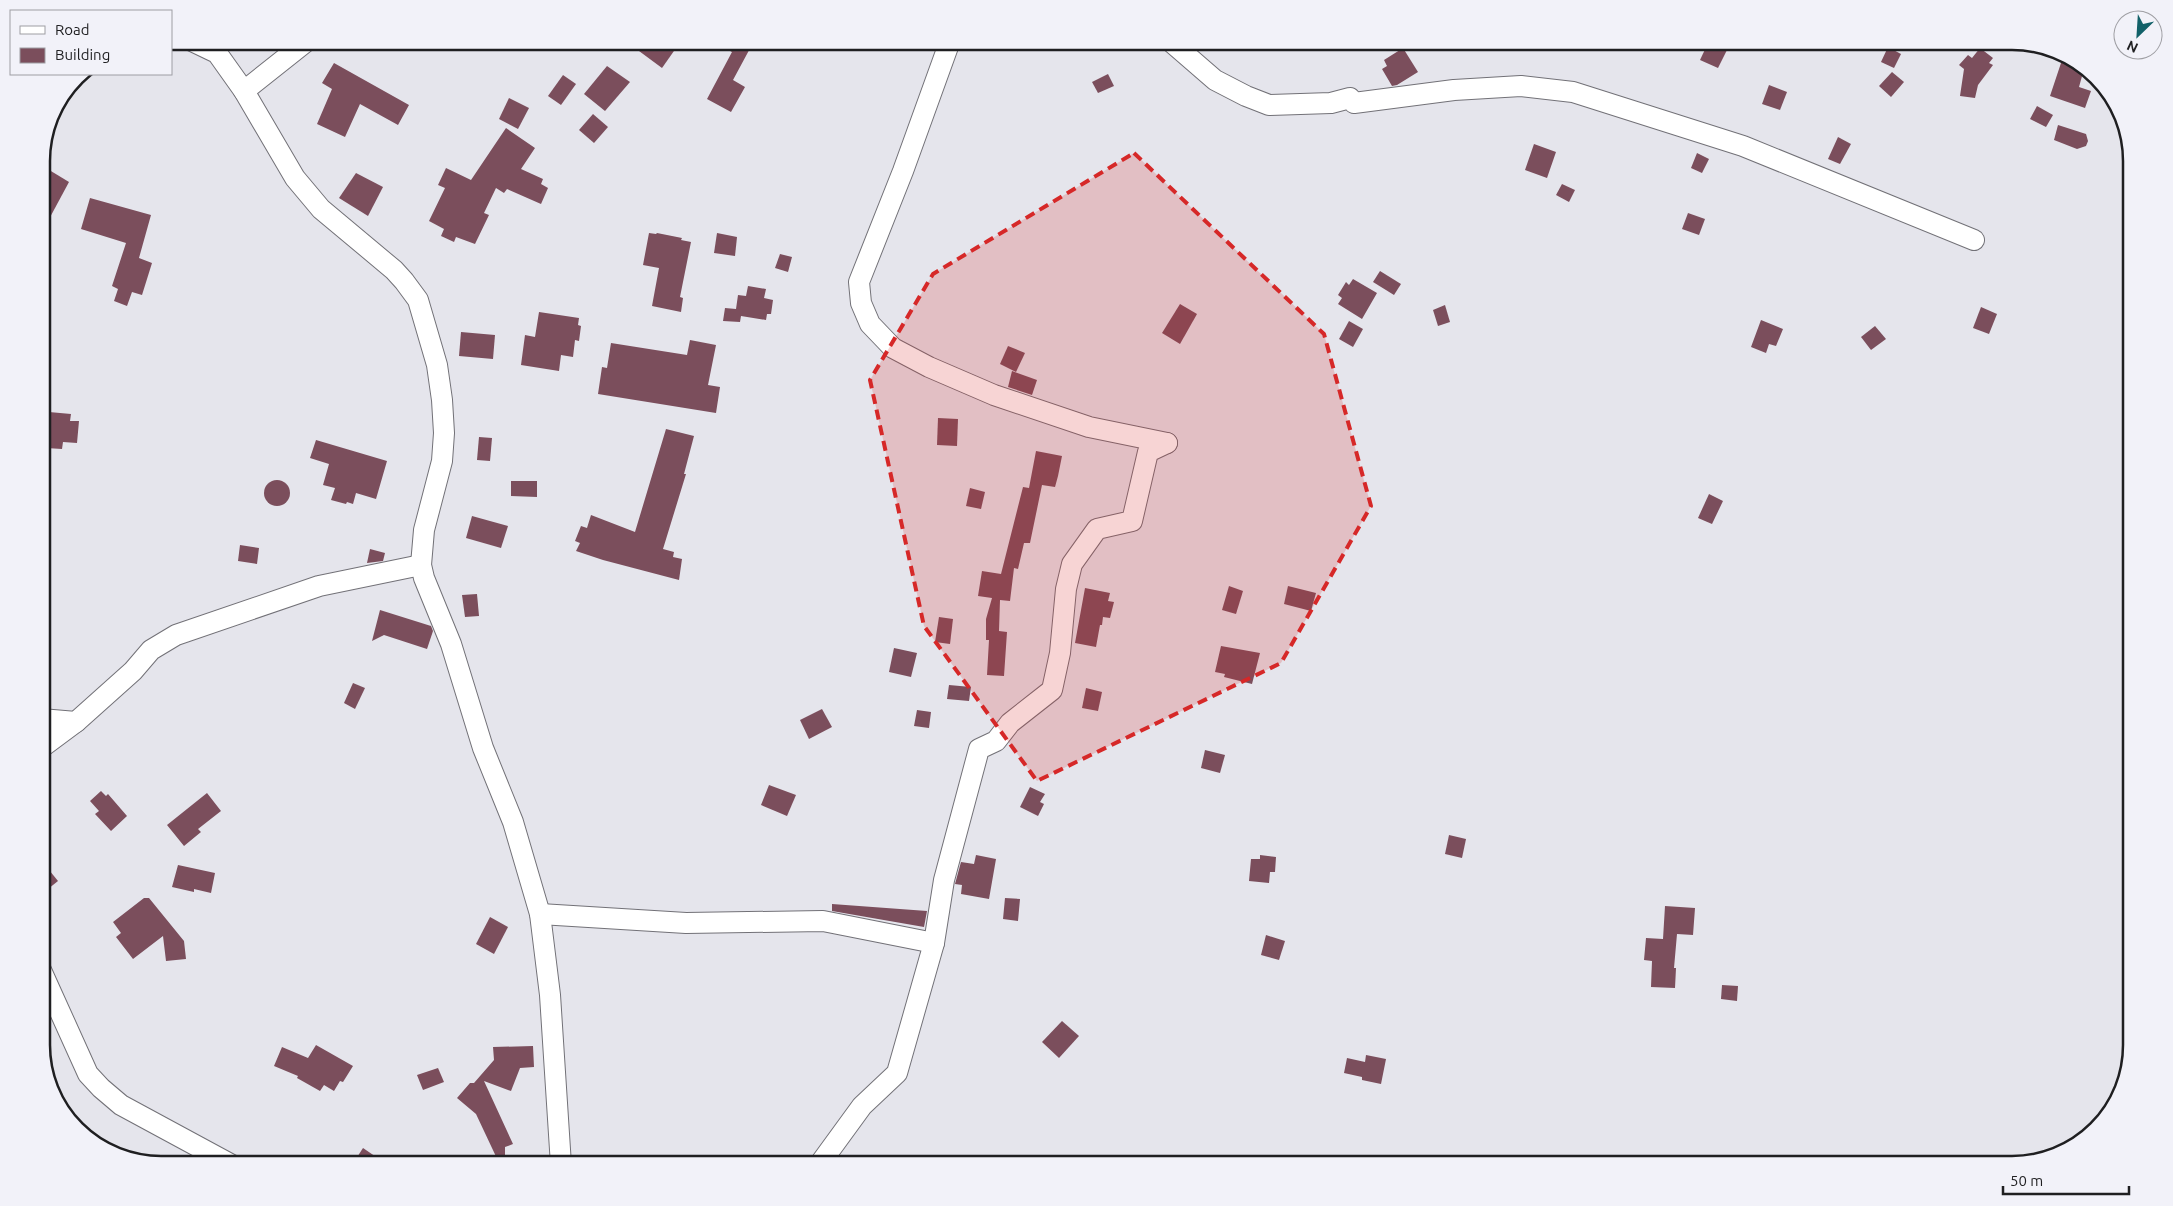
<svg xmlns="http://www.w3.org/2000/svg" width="2173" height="1206" font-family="Ubuntu,sans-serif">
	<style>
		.building { fill: #7b4e5c }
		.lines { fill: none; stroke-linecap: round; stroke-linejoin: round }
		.minor-casing { stroke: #727177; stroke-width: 22 }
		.minor { stroke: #fff; stroke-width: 20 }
		.marked { fill: #d62828; fill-opacity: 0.2; stroke: #d62828; stroke-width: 4; stroke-dasharray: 10 6; stroke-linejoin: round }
		.rim { fill: none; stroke: #1f1f21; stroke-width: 2.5 }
	</style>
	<rect width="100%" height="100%" fill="#e5e5ec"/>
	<!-- building -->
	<g class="building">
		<polygon points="646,41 681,41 662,68 639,51"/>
		<polygon points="712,41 754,41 733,80 745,87 731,112 707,99 732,52"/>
		<polygon points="1709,41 1727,50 1718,68 1700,60"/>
		<polygon points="1888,47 1901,54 1894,68 1881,62"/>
		<polygon points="1403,48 1418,72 1397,85 1392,86 1382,69 1387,66 1384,60"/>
		<polygon points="1980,48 1993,58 1989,63 1993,65 1978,85 1975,98 1960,96 1964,69 1959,65 1968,55 1972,58"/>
		<polygon points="2062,60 2084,69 2079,87 2091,91 2085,108 2050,96"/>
		<polygon points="334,63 409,105 398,125 360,104 345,137 317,124 332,89 322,83"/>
		<polygon points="607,66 630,82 605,111 584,94"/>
		<polygon points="1892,72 1904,82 1891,97 1879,86"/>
		<polygon points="1108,74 1114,86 1098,93 1092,82"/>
		<polygon points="563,75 576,84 561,105 548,96"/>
		<polygon points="1769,85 1787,92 1780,110 1762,104"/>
		<polygon points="509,98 529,108 518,129 499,119"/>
		<polygon points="2037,106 2053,115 2046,127 2030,119"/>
		<polygon points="593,114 608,127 594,143 579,130"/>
		<polygon points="2058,125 2086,134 2088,141 2086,146 2077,149 2054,140"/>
		<polygon points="506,128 535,148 521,169 543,179 541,184 548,188 541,204 507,189 504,193 496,188 484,213 489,215 475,244 456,237 454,242 441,236 444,229 429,221 445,188 438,185 446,168 471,180"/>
		<polygon points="1838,137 1851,144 1840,164 1828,159"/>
		<polygon points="1534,144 1556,152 1547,178 1525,170"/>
		<polygon points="1697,153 1709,159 1702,173 1691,168"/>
		<polygon points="41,165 69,182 41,234"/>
		<polygon points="356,173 383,187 368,216 339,198"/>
		<polygon points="1562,184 1575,190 1569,202 1556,195"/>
		<polygon points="90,198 151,215 139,258 152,263 142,295 132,292 127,306 114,301 118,289 112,286 126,243 81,229"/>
		<polygon points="1688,213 1705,219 1699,235 1682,229"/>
		<polygon points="649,233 656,234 657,233 682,238 681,240 691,242 680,297 683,298 681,312 652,306 659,268 643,265"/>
		<polygon points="717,233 737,237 735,256 714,253"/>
		<polygon points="780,254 792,257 788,272 775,268"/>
		<polygon points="1380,271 1401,284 1394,295 1373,282"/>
		<polygon points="1353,279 1377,293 1362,319 1338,304 1342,298 1338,295 1346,282 1349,285"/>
		<polygon points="748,286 766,289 764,298 773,300 771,314 767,314 766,320 741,316 740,322 723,321 725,308 736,309 738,295 746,296"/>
		<polygon points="1180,304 1197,314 1180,344 1162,333"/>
		<polygon points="1445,305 1450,322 1438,326 1433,310"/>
		<polygon points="1981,307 1997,314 1989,334 1973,328"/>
		<polygon points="539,312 579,318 578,325 581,326 579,341 575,340 573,357 561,355 559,371 521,365 525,335 535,337"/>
		<polygon points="1761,320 1783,329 1776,346 1769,344 1766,353 1751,347"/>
		<polygon points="1349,321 1363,329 1353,347 1339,339"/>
		<polygon points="1875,326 1886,339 1871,350 1861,337"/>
		<polygon points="461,332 495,335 493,359 459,356"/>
		<polygon points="690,340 716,345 708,385 720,387 716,413 598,394 602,367 607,368 611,343 687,355"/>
		<polygon points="1008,346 1025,353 1016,372 1000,364"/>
		<polygon points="1012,371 1037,380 1032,395 1008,387"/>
		<polygon points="49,412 71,414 70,421 79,421 77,443 63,442 62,449 46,448 47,442 41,441 41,417 48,418"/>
		<polygon points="938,418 958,419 957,446 937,445"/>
		<polygon points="666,429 694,436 684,474 686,474 663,549 674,552 673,557 682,559 679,580 603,560 576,551 580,543 575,541 581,526 587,528 591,515 635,532"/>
		<polygon points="479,437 492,438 490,461 477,460"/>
		<polygon points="316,440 387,461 376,499 356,493 353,504 347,502 346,504 331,500 335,488 323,485 329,464 310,458"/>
		<polygon points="1036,451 1062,456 1058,476 1055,487 1042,485 1030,543 1024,543 1018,569 1014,568 1010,601 1000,600 999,631 1007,632 1004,676 987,675 989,640 986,640 986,619 992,598 978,596 982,571 1001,574 1023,487 1029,488"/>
		<circle cx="277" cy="493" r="13"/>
		<polygon points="511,481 537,481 537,497 511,496"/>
		<polygon points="970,488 985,492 981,509 966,506"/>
		<polygon points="1709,494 1723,501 1712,524 1698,518"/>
		<polygon points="472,516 508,526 501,548 466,538"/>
		<polygon points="240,545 259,548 257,564 238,561"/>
		<polygon points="370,549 385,553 383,561 367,563"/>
		<polygon points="1229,586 1243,591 1236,614 1222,610"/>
		<polygon points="1288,586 1316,593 1311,611 1284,604"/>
		<polygon points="1085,588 1110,593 1108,601 1114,602 1110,618 1103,617 1102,625 1100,625 1096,647 1075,643"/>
		<polygon points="477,594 479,616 465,617 462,595"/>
		<polygon points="380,610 431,626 433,631 427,649 384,635 372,641"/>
		<polygon points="939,617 953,619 950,644 935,642"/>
		<polygon points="1221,646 1260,653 1252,684 1224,677 1225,674 1215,672"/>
		<polygon points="894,648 917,653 911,677 889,672"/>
		<polygon points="353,683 365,688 355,709 344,703"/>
		<polygon points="949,685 971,687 969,701 947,699"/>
		<polygon points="1086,688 1102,692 1098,711 1082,708"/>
		<polygon points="822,709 832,727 809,739 800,720"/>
		<polygon points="917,710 931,712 929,728 914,726"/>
		<polygon points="1205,750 1225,755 1220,773 1201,768"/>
		<polygon points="769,785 796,795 787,816 761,805"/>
		<polygon points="1030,787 1045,794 1040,802 1044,804 1038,816 1020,807"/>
		<polygon points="101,791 106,796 108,794 127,816 111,831 95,814 99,811 90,801"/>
		<polygon points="207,793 221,811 198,829 201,832 184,846 167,825"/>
		<polygon points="1449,835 1466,839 1462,858 1445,854"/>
		<polygon points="976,855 996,859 989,899 961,894 962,885 955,884 961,862 974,864"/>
		<polygon points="1260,855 1276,857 1275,872 1270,872 1269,883 1249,881 1251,859 1260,859"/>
		<polygon points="41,860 58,881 48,889 41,882"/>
		<polygon points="178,865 215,873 211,893 194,889 194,892 172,887"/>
		<polygon points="144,898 149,898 184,941 186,959 166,961 163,936 133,959 116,937 121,933 113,922"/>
		<polygon points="1005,898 1020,899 1018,921 1003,919"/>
		<polygon points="832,904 927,911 924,927 832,911"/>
		<polygon points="1665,906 1695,908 1693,935 1677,934 1674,968 1676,968 1675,988 1651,987 1652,961 1644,960 1646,938 1663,939"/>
		<polygon points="490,917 508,927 494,954 476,944"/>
		<polygon points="1266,935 1285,941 1279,960 1261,955"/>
		<polygon points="1722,985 1738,986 1737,1001 1721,999"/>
		<polygon points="1062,1021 1079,1036 1059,1058 1042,1042"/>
		<polygon points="316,1045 353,1066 343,1082 340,1081 334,1091 324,1085 320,1091 297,1078 298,1076 274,1066 282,1047 308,1058"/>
		<polygon points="533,1046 534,1067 520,1068 511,1091 484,1081 513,1144 505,1147 505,1165 500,1165 476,1114 457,1098 470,1083 474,1083 494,1060 493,1047"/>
		<polygon points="1366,1055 1386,1059 1381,1084 1362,1080 1362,1077 1344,1073 1347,1058 1365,1062"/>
		<polygon points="438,1068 444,1082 423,1090 417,1075"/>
		<polygon points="363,1148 388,1165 352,1165"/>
	</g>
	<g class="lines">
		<defs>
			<g id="minor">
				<polyline points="192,41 217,53 244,91 295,178 321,209 394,270 404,281 418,300 437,365 442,400 444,433 442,461 424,530 421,565 424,578 451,644 483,748 513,822 540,914 550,995 561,1165"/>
				<polyline points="950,41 903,171 859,282 861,303 870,324 893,348 929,367 994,395 1089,427 1167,443"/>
				<polyline points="1170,41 1215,80 1246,96 1269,105 1331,103 1350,98 1354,103 1454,90 1521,86 1573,92 1743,146 1974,240"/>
				<polyline points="244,91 307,41"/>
				<polyline points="41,719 76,722 133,671 151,650 176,635 319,586 421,565"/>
				<polyline points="41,748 76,722"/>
				<polyline points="540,914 686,923 823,921 934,943"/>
				<polyline points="41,970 88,1074 101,1088 121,1105 232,1165"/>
				<polyline points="819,1165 862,1106 897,1073 934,943 944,880 979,749 996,741 1010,723 1052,690 1060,653 1066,589 1072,564 1097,529 1132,521 1148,452 1167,443"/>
			</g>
		</defs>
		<!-- minor casing -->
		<use href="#minor" class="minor-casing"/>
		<!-- minor -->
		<use href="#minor" class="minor"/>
	</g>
	<!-- marked area -->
	<path class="marked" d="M1134 153 1324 334 1371 506 1281 663 1037 781 924 626 870 380 933 274Z"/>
	<!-- crop -->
	<path d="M0 0H2173V1206H0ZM161 50H2012A111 111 0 0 1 2123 161V1045A111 111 0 0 1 2012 1156H161A111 111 0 0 1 50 1045V161A111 111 0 0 1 161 50Z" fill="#f2f2f9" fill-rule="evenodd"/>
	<path class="rim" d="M161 50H2012A111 111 0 0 1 2123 161V1045A111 111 0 0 1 2012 1156H161A111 111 0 0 1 50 1045V161A111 111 0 0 1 161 50Z"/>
	<!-- legend -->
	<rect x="10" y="10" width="162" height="65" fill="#f2f2f9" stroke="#9e9ea3"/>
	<rect x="20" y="26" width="25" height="8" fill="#ffffff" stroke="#9e9ea3"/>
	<text x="55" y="35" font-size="15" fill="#1f1f21">Road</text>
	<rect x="20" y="48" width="25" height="15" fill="#7b4e5c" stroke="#9e9ea3"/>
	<text x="55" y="60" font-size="15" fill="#1f1f21">Building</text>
	<!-- north arrow -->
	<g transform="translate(2138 35) rotate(205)"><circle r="24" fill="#f2f2f9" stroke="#9e9ea3"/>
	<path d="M0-4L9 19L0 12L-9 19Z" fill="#126169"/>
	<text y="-8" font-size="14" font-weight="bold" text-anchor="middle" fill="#1f1f21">N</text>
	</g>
	<!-- scale -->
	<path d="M2003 1186v8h126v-8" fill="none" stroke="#1f1f21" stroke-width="2.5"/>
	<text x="2010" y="1186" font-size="15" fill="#1f1f21" stroke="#f2f2f9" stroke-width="4" paint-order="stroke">50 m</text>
</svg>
